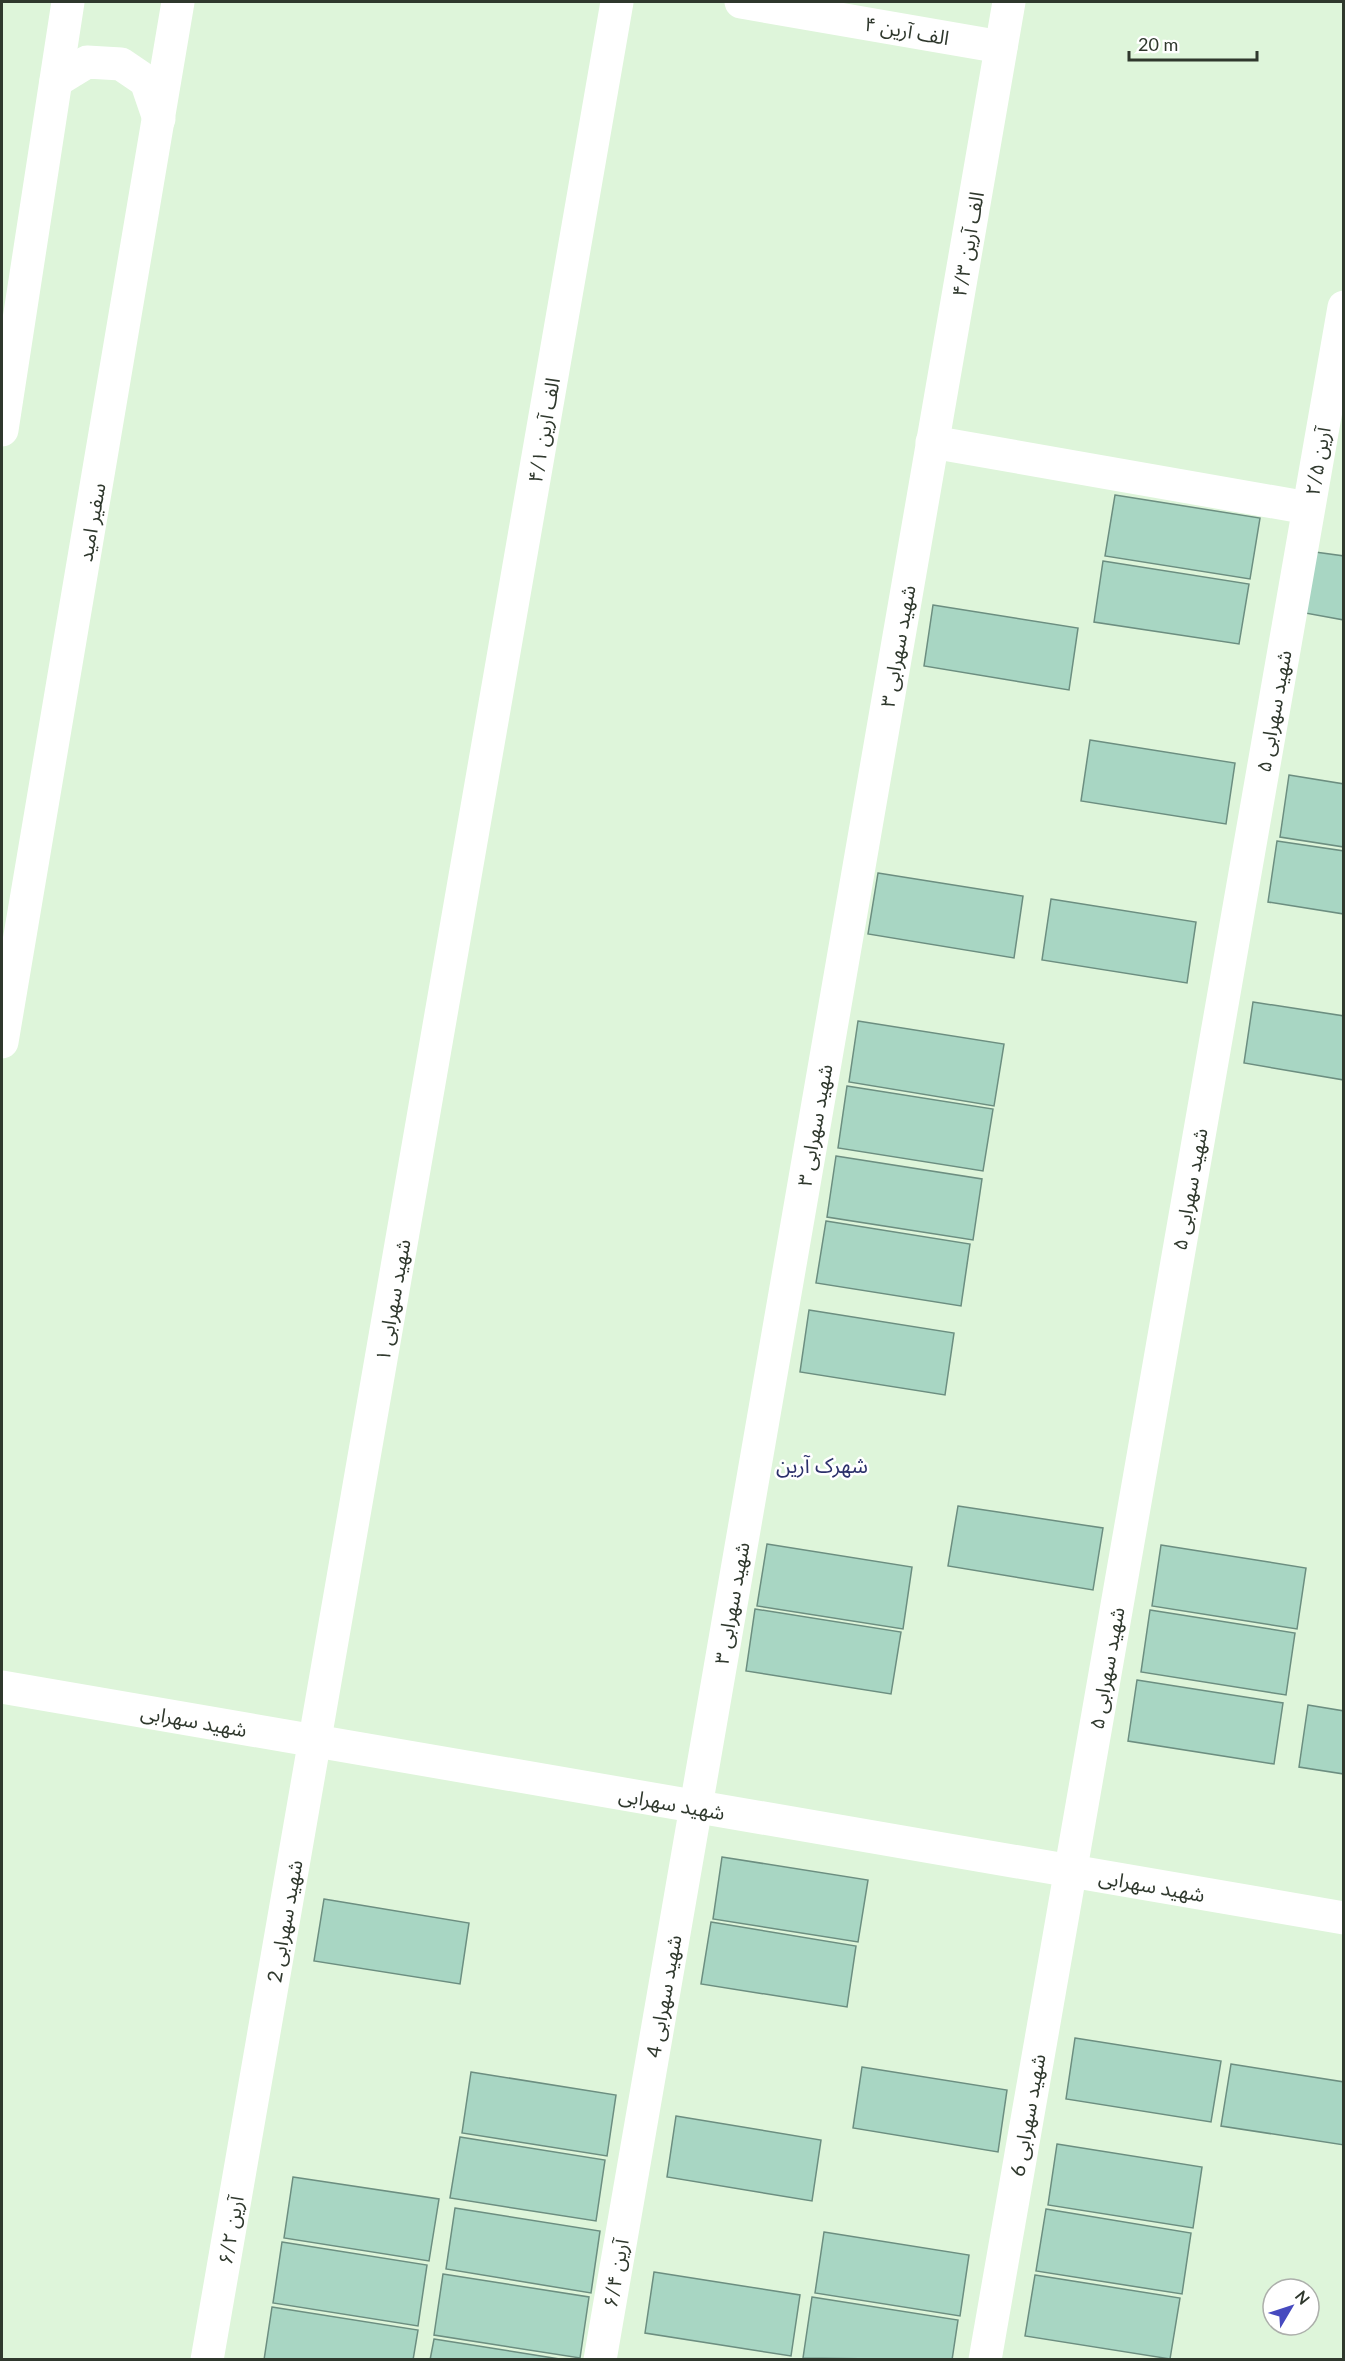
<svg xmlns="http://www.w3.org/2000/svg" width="1345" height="2361" font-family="Lato,'Noto Sans Arabic',sans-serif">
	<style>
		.building { fill: #a8d6c3; stroke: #6c8e80; stroke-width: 1.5 }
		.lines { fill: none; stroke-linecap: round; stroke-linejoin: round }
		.street { stroke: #fff; stroke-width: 33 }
		.secondary { stroke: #fff; stroke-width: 33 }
		.labels { text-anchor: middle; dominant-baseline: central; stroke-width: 5; stroke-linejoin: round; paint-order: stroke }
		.street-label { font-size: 20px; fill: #2f382d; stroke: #fff }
		.neighbourhood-label { font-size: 21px; fill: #2c316b; stroke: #fff }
	</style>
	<rect width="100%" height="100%" fill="#def5da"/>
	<!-- building -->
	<g class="building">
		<polygon points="1115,495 1260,518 1250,579 1105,556"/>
		<polygon points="1315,552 1344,556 1344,620 1305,613"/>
		<polygon points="1103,561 1249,584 1239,644 1094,622"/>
		<polygon points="933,605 1078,628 1069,690 924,666"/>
		<polygon points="1090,740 1235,763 1226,824 1081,801"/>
		<polygon points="1289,775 1344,784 1344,847 1280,837"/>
		<polygon points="1277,841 1344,851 1344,914 1268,902"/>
		<polygon points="878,873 1023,896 1014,958 868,934"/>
		<polygon points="1051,899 1196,922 1187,983 1042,960"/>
		<polygon points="1253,1002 1344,1016 1344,1080 1244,1063"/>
		<polygon points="858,1021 1004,1044 994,1106 849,1082"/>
		<polygon points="847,1086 993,1109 983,1171 838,1148"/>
		<polygon points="836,1156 982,1179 973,1240 827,1217"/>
		<polygon points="826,1221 970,1244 961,1306 816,1283"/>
		<polygon points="809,1310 954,1333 945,1395 800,1372"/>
		<polygon points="958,1506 1103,1528 1093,1590 948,1566"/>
		<polygon points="767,1544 912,1567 903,1629 757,1606"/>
		<polygon points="1161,1545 1306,1568 1297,1629 1152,1606"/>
		<polygon points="755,1609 901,1632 891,1694 746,1671"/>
		<polygon points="1150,1610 1295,1633 1286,1695 1141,1672"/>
		<polygon points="1137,1680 1283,1703 1274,1764 1128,1741"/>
		<polygon points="1308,1705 1344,1711 1344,1774 1299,1767"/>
		<polygon points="722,1857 868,1880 858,1942 713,1919"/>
		<polygon points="324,1899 469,1923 460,1984 314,1961"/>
		<polygon points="711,1922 856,1946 847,2007 701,1984"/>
		<polygon points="1075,2038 1221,2061 1211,2122 1066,2099"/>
		<polygon points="1231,2064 1344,2082 1344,2145 1221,2126"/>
		<polygon points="862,2067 1007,2090 998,2152 853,2128"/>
		<polygon points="471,2072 616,2095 607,2156 462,2133"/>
		<polygon points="676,2116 821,2140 812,2201 667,2177"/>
		<polygon points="460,2137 605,2160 596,2221 450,2198"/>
		<polygon points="1057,2144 1202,2167 1193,2228 1048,2205"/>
		<polygon points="293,2177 439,2199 429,2261 284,2238"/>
		<polygon points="455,2208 600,2231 591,2293 446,2269"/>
		<polygon points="1046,2209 1191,2233 1182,2294 1036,2271"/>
		<polygon points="824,2232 969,2255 960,2316 815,2293"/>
		<polygon points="282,2242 427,2265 418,2326 273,2303"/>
		<polygon points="654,2272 800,2295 791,2356 645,2333"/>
		<polygon points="443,2274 589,2297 580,2358 434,2335"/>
		<polygon points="1035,2275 1180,2298 1170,2359 1025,2336"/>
		<polygon points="812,2297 958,2320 952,2360 803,2358"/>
		<polygon points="272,2307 418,2330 413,2360 264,2360"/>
		<polygon points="434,2339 566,2360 430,2360"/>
	</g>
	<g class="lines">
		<!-- street -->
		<g class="street">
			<polyline points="741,2 1001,47"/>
			<polyline points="932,442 1308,508"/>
			<polyline points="2,1687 1344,1918"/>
			<polyline points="207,2360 617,2"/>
			<polyline points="600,2360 1009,2"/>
			<polyline points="985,2360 1344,307"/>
		</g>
		<!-- secondary -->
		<g class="secondary">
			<polyline points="56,81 87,62 121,64 146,81 159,119"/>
			<polyline points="2,430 68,2"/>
			<polyline points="2,1042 178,2"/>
		</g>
	</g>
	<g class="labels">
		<!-- street labels -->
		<g class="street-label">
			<text transform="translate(907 30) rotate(10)">۴ الف آرین</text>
			<text transform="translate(967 244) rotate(-80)">۴/۳ الف آرین</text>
			<text transform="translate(543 430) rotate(-80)">۴/۱ الف آرین</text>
			<text transform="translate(1317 461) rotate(-80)">۲/۵ آرین</text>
			<text transform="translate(91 522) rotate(-80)">سفیر امید</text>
			<text transform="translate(897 646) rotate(-80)">شهید سهرابی ۳</text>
			<text transform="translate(1273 711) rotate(-80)">شهید سهرابی ۵</text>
			<text transform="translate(814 1125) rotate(-80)">شهید سهرابی ۳</text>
			<text transform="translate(1189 1189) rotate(-80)">شهید سهرابی ۵</text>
			<text transform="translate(392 1300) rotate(-80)">شهید سهرابی ۱</text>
			<text transform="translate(731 1603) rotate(-80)">شهید سهرابی ۳</text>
			<text transform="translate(1106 1668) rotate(-80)">شهید سهرابی ۵</text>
			<text transform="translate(194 1720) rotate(10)">شهید سهرابی</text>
			<text transform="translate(672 1803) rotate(10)">شهید سهرابی</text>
			<text transform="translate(1152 1885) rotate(10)">شهید سهرابی</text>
			<text transform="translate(284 1921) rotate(-80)">شهید سهرابی 2</text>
			<text transform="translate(663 1996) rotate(-80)">شهید سهرابی 4</text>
			<text transform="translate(1027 2115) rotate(-80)">شهید سهرابی 6</text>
			<text transform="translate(230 2230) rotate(-80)">۶/۲ آرین</text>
			<text transform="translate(615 2273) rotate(-80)">۶/۴ آرین</text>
		</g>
		<!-- neighbourhood labels -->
		<g class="neighbourhood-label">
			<text x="822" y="1464">شهرک آرین</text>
		</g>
	</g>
	<!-- border -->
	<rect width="1345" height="2361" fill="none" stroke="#2f382d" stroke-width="6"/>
	<!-- north arrow -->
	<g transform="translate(1291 2307) rotate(51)"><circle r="28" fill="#ffffff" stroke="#acafab" stroke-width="1.5"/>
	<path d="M0-4.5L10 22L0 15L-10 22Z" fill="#464abf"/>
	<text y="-9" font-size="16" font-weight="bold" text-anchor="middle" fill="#2f382d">N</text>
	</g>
	<!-- scale -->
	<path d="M1129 51v9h128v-9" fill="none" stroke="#2f382d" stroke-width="3"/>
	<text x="1138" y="51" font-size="18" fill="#2f382d" stroke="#ffffff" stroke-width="4.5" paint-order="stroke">20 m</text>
</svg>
